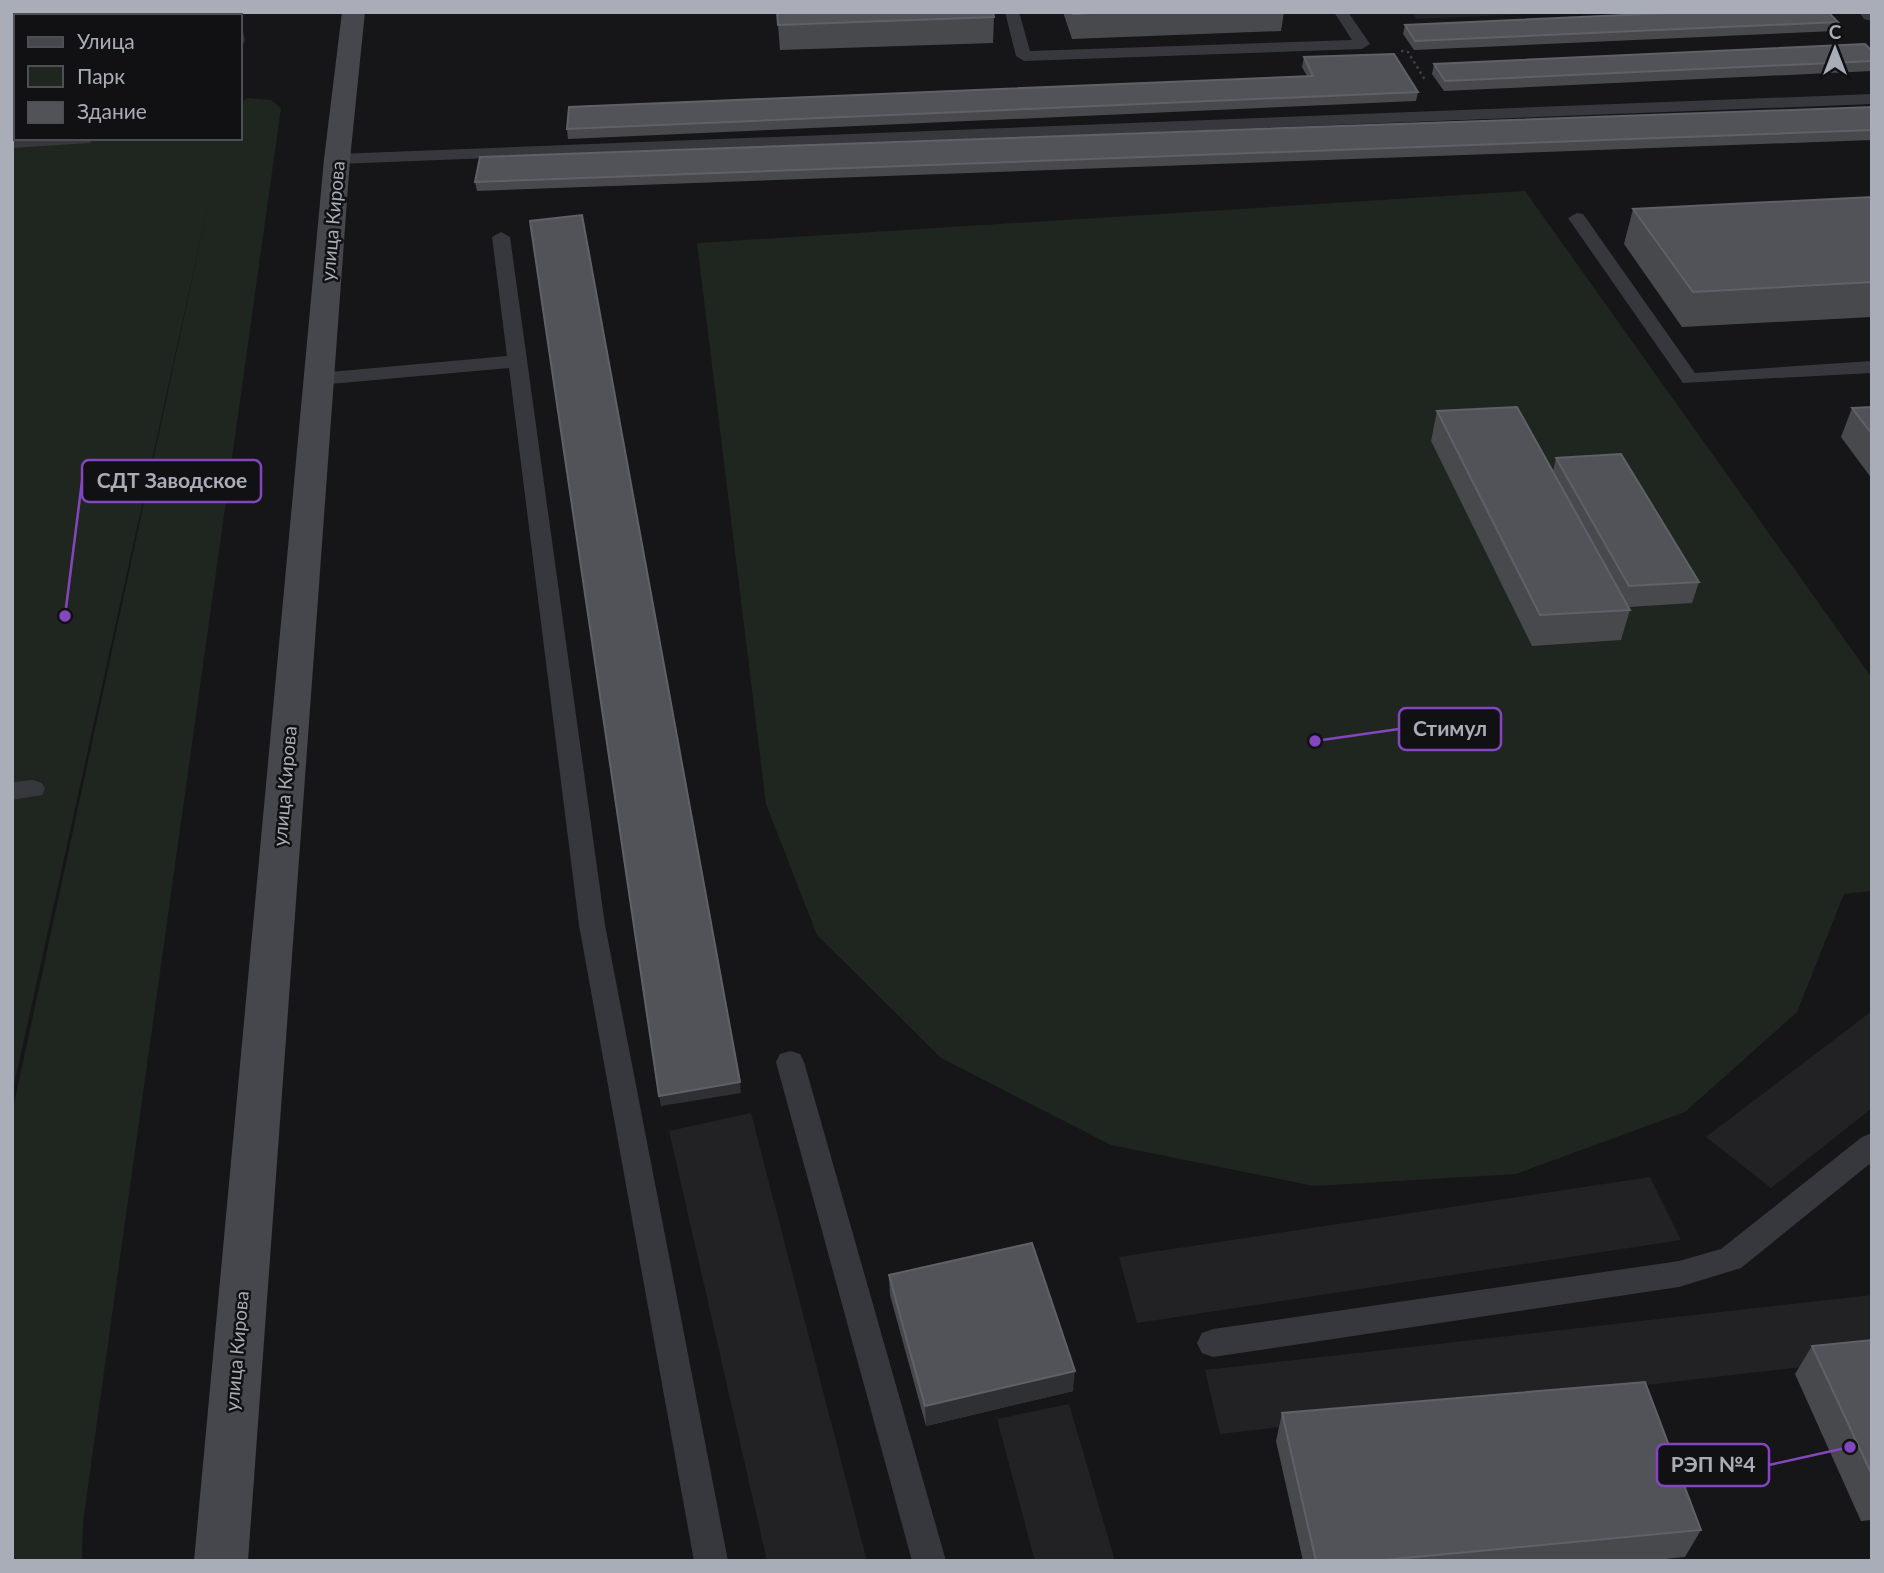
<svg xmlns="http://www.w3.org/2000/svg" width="1884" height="1573" font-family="Lato,sans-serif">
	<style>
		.built { fill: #222225 }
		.green { fill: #1e261f }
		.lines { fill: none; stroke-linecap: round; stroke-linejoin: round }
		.path { stroke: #3d3f44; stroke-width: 2.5; stroke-dasharray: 2.5 3.5; stroke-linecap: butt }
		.service { fill: #37383d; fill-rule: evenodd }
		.minor { fill: #37383d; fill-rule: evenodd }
		.secondary { fill: #45474d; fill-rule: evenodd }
		.wall { fill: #47494d }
		.shaded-wall { fill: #2f3033 }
		.building { fill: #525359; stroke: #5f6168; stroke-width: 2 }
		.labels { text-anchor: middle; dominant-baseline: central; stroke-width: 5; stroke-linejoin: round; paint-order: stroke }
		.street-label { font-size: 19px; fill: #a8adb8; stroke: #111113 }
		.leader { fill: none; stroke: #8446be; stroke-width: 2.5 }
		.callout-dot { fill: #8446be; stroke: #111113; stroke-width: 2.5 }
		.callout { fill: #111113; stroke: #8446be; stroke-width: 2.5 }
		.callout-label { font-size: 21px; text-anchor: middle; font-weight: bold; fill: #a8adb8 }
	</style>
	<rect width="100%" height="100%" fill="#161618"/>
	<!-- built -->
	<g class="built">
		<polygon points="1412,12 1577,12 1416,19"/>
		<polygon points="1872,1011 1872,1108 1771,1188 1706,1137"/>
		<polygon points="751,1113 867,1561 767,1561 669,1131"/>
		<polygon points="1650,1177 1681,1240 1137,1323 1119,1257"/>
		<polygon points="1872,1295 1872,1359 1220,1434 1205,1370"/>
		<polygon points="1069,1404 1115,1561 1035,1561 997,1419"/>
	</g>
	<!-- green -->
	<g class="green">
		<polygon points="12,68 16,68 16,138 240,138 240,104 247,98 271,100 281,108 83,1522 82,1561 12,1561 12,1113 210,197 12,1094"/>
		<polygon points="1525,191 1872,678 1872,891 1844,894 1797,1012 1685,1112 1516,1174 1314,1186 1111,1145 941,1058 817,935 766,804 697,243"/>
	</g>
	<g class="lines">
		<!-- path -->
		<polyline class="path" points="1401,51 1408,52 1425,80"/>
		<!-- service -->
		<g class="service">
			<polygon points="120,12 134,12 132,16 118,16"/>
			<polygon points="1005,12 1019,12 1030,51 1352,40 1334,12 1348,12 1370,44 1362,49 1024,61 1016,56"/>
			<polygon points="1872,94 1872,104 337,164 329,159 337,154"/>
			<polygon points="12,138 97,138 89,143 12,148"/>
			<polygon points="1577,213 1583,214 1695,373 1872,361 1872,373 1683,383 1568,218"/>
			<polygon points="501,232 510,237 605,925 728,1561 694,1561 579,925 509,368 319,385 309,379 319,373 507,356 492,237"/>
			<polygon points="33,780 42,783 45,789 42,795 12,800 12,782"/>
			<polygon points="790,1051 800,1054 804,1062 946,1561 912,1561 776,1062 780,1054"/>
			<polygon points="1872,1133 1872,1162 1741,1268 1679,1287 1213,1357 1202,1353 1197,1343 1202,1333 1213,1329 1679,1261 1721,1249 1862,1137"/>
		</g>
		<!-- minor -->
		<polygon class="minor" points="1859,12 1872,12 1872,21 1864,19"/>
		<!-- secondary -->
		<polygon class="secondary" points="342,12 365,12 350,159 248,1561 194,1561 324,159"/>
	</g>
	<!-- wall -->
	<g class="wall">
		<polygon points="19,12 74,12 20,14"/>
		<polygon points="777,12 994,17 993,43 780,50"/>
		<polygon points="1063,12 1284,12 1281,31 1072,39"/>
		<polygon points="16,20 16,71 12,71 12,21"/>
		<polygon points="1838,22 1835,31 1414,50 1403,34 1405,25"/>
		<polygon points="1872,51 1872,71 1444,91 1432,74 1434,64"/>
		<polygon points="1304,57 1418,92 1416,101 568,139 567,129 1307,76 1302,67"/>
		<polygon points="1872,107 1872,140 477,191 475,182"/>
		<polygon points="1872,197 1872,317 1682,327 1624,244 1633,209"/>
		<polygon points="1872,407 1872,479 1841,437 1852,408"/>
		<polygon points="1437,411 1553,471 1556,458 1699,582 1692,603 1629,607 1630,610 1621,640 1532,646 1431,441"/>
		<polygon points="889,1275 1073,1391 926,1426 890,1295"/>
		<polygon points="1872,1340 1872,1520 1861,1521 1795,1374 1812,1346"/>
		<polygon points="1282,1413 1701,1530 1685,1557 1645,1561 1303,1561 1276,1441"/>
	</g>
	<!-- shaded-wall -->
	<g class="shaded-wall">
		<polygon points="240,18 245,40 240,52"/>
		<polygon points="740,1082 741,1093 661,1106 659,1096"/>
		<polygon points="1075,1371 1073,1391 926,1426 925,1406"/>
	</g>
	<!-- building -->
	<g class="building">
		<polygon points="777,12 993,12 994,17 778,25"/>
		<polygon points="1072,12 1114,12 1073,14"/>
		<polygon points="1691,12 1828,12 1838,22 1415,41 1405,25"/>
		<polygon points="239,15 238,16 193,16"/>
		<polygon points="16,20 16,45 12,45 12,21"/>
		<polygon points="1865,44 1872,51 1872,61 1445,81 1434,64"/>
		<polygon points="1394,54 1418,92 567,129 569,107 1313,76 1304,57"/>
		<polygon points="1872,107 1872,130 475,182 480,157"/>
		<polygon points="1872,197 1872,282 1693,292 1633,209"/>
		<polygon points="582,215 740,1082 659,1096 530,221"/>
		<polygon points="1517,407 1630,610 1540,615 1437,411"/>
		<polygon points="1872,407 1872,434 1852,408"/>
		<polygon points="1621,454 1699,582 1629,586 1556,458"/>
		<polygon points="1032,1243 1075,1371 925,1406 889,1275"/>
		<polygon points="1872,1340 1872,1475 1812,1346"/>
		<polygon points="1645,1382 1701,1530 1373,1561 1316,1561 1282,1413"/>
	</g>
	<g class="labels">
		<!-- street labels -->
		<g class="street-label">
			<text transform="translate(332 221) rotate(-85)">улица Кирова</text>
			<text transform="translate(284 786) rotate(-85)">улица Кирова</text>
			<text transform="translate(236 1351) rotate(-85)">улица Кирова</text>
		</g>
	</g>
	<!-- callouts -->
	<path class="leader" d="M65 616L82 481M1315 741L1399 729M1850 1447L1769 1465"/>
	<g class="callout-dot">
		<circle cx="65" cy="616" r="7"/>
		<circle cx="1315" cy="741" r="7"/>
		<circle cx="1850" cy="1447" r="7"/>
	</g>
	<g class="callout">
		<rect x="82" y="460" width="179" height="42" rx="7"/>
		<rect x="1399" y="708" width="102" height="42" rx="7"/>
		<rect x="1657" y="1444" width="112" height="42" rx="7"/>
	</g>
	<g class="callout-label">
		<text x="172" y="488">СДТ Заводское</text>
		<text x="1450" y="736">Стимул</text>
		<text x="1713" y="1472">РЭП №4</text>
	</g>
	<!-- border -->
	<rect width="1884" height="1573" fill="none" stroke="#a8adb8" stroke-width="28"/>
	<!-- legend -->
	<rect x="14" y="14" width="228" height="126" fill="#111113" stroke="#4d4f55" stroke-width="2"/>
	<rect x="28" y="37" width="35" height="10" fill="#45474d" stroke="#4d4f55" stroke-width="2"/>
	<text x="77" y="49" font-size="21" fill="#a8adb8">Улица</text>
	<rect x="28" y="66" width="35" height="21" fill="#1e261f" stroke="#4d4f55" stroke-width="2"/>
	<text x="77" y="84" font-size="21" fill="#a8adb8">Парк</text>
	<rect x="28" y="102" width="35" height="21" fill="#525359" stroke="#4d4f55" stroke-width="2"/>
	<text x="77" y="119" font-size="21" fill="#a8adb8">Здание</text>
	<!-- north arrow -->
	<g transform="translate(1835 49)" stroke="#111113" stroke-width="5" paint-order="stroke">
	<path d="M0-5L12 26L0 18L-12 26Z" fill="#a8adb8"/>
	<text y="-10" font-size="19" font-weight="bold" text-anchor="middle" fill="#a8adb8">С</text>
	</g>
</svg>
